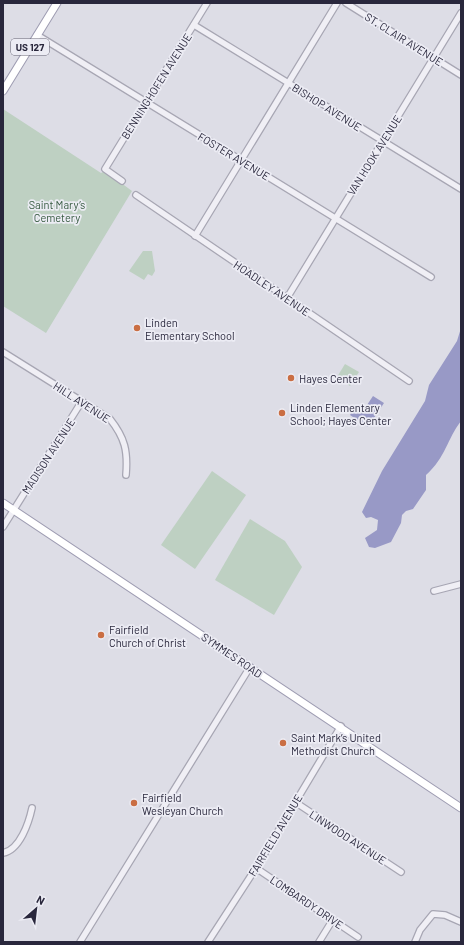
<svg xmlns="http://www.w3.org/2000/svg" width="464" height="945" font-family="Barlow,sans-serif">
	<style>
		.green { fill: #bed0c2 }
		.water { fill: #9899c6 }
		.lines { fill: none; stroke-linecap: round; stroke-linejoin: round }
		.minor-casing { stroke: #a7a6b3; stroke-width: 8 }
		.major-casing { stroke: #9e9cb2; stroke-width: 9 }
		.minor { stroke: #f0eff5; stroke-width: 5.5 }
		.major { stroke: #fff; stroke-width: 7 }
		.poi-dot { fill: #ca6e43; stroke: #ececf4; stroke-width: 1.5 }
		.labels { text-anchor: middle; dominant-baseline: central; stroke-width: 3.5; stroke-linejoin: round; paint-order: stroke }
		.shield { fill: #ececf4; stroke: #646273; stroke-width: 1 }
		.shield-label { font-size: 10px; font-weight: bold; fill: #29273c }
		.street-label { font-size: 11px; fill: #29273c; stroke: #ececf4 }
		.park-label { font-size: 11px; fill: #34583e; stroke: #ececf4 }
		.poi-label { font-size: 11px; fill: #29273c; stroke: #ececf4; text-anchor: start }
	</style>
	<rect width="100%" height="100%" fill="#dddde6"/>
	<!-- green -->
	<g class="green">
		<polygon points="3,109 101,173 105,171 132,191 46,333 3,306"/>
		<polygon points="143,251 152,251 155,271 152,276 148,274 144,280 129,271"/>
		<polygon points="345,364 359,372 350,386 337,377"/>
		<polygon points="212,471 246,495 195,569 161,545"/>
		<polygon points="250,519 285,541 302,567 274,615 215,580"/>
	</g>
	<!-- water -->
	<g class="water">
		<path d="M461 328V421C447 439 446 457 426 475V490L413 509 406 511 402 515 401 523 391 542 375 548 369 547 365 538 377 530 378 520 371 517 366 518 362 512 382 471 425 401 429 385 457 341Z"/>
		<polygon points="373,396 384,403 368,427 350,415 355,407 363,411"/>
	</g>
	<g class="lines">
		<defs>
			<g id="minor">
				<polyline points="346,3 461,75"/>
				<polyline points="194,25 461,189"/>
				<polyline points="37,35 431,277"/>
				<polyline points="122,181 105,169 207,3"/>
				<polyline points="136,195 409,381"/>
				<polyline points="195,236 337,3"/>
				<polyline points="287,298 461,13"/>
				<path d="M3 352 110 419C125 438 128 451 126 475"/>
				<polyline points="3,527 82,401"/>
				<polyline points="434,591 461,584"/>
				<polyline points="295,802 401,872"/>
				<path d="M3 853C20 850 29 822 32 808"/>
				<polyline points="256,868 358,937"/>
				<polyline points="80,942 250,667"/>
				<polyline points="208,942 256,868 341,726"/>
				<polyline points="319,942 332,921"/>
				<polyline points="415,942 420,930 433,914 445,915 461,922"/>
			</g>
			<g id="major">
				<polyline points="3,91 57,3"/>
				<polyline points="3,503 461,808"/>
			</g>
		</defs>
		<!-- minor casing -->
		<use href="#minor" class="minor-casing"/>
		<!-- major casing -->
		<use href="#major" class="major-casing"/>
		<!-- minor -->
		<use href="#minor" class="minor"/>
		<!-- major -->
		<use href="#major" class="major"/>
	</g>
	<!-- markers -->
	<g class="poi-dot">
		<circle cx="137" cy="328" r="4"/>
		<circle cx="291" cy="378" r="4"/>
		<circle cx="282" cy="413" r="4"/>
		<circle cx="101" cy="635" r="4"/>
		<circle cx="283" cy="743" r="4"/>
		<circle cx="134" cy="803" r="4"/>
	</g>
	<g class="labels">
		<!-- shield labels -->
		<rect class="shield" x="11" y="39" width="38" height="16" rx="3"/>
		<g class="shield-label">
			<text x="30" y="47">US 127</text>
		</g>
		<!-- street labels -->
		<g class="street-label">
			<text transform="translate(404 39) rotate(32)">ST. CLAIR AVENUE</text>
			<text transform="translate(156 86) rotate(-58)">BENNINGHOFEN AVENUE</text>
			<text transform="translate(327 107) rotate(32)">BISHOP AVENUE</text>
			<text transform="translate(374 155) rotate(-58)">VAN HOOK AVENUE</text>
			<text transform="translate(234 156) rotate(31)">FOSTER AVENUE</text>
			<text transform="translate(272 288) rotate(34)">HOADLEY AVENUE</text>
			<text transform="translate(82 402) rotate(33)">HILL AVENUE</text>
			<text transform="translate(48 456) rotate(-57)">MADISON AVENUE</text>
			<text transform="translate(232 655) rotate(34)">SYMMES ROAD</text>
			<text transform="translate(275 835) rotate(-59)">FAIRFIELD AVENUE</text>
			<text transform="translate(348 837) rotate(33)">LINWOOD AVENUE</text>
			<text transform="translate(307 902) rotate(34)">LOMBARDY DRIVE</text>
		</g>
		<!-- park labels -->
		<g class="park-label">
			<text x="57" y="204">Saint Mary’s<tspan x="57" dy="13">Cemetery</tspan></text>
		</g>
		<!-- poi labels -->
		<g class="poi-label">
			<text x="145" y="322">Linden<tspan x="145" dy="13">Elementary School</tspan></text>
			<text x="299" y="378">Hayes Center</text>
			<text x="290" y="407">Linden Elementary<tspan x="290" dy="13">School; Hayes Center</tspan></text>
			<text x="109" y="629">Fairfield<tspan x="109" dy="13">Church of Christ</tspan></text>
			<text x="291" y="737">Saint Mark’s United<tspan x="291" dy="13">Methodist Church</tspan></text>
			<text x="142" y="797">Fairfield<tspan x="142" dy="13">Wesleyan Church</tspan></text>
		</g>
	</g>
	<!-- border -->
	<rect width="464" height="945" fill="none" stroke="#29273c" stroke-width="8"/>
	<!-- north arrow -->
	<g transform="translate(36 909) rotate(28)" stroke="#ececf4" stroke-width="3" paint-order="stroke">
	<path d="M0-3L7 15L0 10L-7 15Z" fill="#29273c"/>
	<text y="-6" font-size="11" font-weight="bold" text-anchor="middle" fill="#29273c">N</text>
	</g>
</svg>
